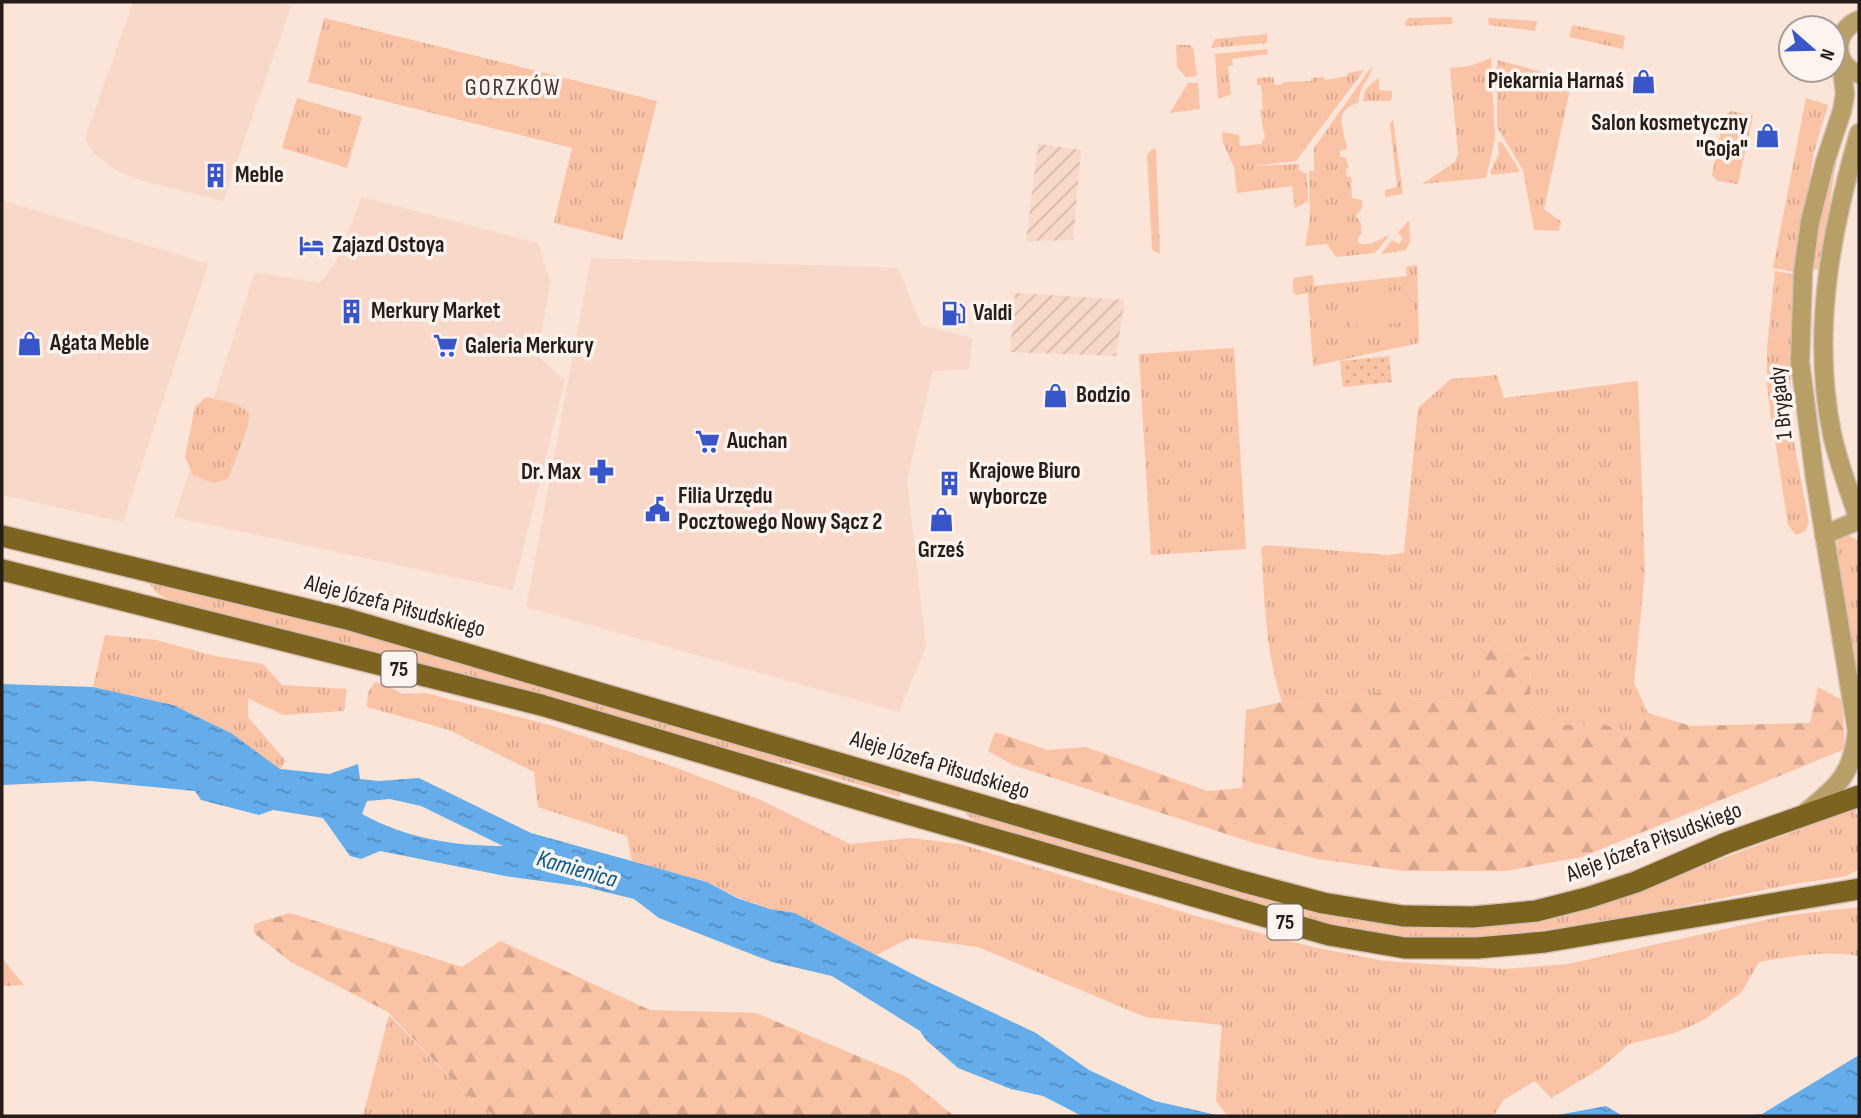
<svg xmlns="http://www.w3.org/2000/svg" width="1861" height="1118" font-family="'Sofia Sans Condensed',sans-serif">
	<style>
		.built { fill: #f7d8c9 }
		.industrial { fill: url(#industrial-furrows) }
		.grass { fill: url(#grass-tufts) }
		.forest { fill: url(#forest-firs) }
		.park { fill: url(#park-dots) }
		.garden { fill: #fac3a6 }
		.water { fill: url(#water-ripples); fill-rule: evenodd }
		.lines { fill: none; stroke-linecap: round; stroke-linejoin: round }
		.minor-casing { stroke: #d5c0b6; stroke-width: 21 }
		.major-casing { stroke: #d5c0b6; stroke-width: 24 }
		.minor { stroke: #b79f67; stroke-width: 18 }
		.major { stroke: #7d6320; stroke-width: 21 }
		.labels { text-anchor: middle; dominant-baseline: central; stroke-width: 7; stroke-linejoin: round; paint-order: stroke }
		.shield { fill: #fef4ef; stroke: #675e59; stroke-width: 2 }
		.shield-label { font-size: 21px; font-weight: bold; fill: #261d19 }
		.poi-label { font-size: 23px; font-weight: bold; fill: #261d19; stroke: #fef4ef; text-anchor: start }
		.street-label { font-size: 23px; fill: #261d19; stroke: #fef4ef }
		.neighbourhood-label { font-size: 24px; letter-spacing: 2px; fill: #46342b; stroke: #fef4ef }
		.water-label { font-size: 24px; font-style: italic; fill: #005991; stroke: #fef4ef }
	</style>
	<defs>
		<pattern id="industrial-furrows" width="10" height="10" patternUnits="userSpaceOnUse" patternTransform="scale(1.75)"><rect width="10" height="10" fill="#f7d8c9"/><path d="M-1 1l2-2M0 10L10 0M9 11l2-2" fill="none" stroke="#d4b9ac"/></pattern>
		<pattern id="grass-tufts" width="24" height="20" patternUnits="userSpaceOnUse" patternTransform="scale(1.75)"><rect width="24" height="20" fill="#fac3a6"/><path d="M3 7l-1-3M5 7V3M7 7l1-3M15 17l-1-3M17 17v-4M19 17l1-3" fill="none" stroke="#d6a78e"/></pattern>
		<pattern id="forest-firs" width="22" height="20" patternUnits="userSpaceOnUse" patternTransform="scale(1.75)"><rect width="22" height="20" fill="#fac3a6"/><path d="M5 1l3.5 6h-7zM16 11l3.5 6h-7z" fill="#d6a78e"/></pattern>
		<pattern id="park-dots" width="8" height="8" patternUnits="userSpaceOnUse" patternTransform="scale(1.75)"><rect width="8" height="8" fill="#fac3a6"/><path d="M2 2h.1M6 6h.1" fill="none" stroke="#d6a78e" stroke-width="1.8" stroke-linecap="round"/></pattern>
		<pattern id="water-ripples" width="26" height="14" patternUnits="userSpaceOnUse" patternTransform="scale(1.75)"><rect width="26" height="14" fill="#65adea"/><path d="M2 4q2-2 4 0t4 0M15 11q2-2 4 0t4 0" fill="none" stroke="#538cbd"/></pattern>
	</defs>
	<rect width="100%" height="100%" fill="#fbe4d8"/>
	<!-- built -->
	<g class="built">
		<polygon points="133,2 280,2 291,6 223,201 143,181 115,170 94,153 85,139"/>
		<polygon points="362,197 538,243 550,281 538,357 565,380 513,590 174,517 255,272 320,283 335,263"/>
		<polygon points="2,200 208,264 123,522 2,495"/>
		<polygon points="591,258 898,268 921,325 973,338 969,369 933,371 907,480 926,646 899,712 526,607"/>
	</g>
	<!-- industrial -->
	<g class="industrial">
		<polygon points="1038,144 1081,150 1073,240 1026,241"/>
		<polygon points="1015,293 1125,300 1116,356 1010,352"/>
	</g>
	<!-- grass -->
	<g class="grass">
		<polygon points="1452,17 1452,24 1405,26 1405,22 1409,18"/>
		<polygon points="324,18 657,101 622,240 554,223 572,148 308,82"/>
		<polygon points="1488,18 1537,21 1535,31 1489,25"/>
		<polygon points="1572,25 1625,36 1623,49 1569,37"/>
		<polygon points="1267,34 1267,43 1211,48 1215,39"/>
		<polygon points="1176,45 1190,45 1193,48 1197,76 1186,77 1177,67"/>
		<polygon points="1267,49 1268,54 1232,59 1233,65 1228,66 1231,94 1218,99 1215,54"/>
		<polygon points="1491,58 1495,139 1486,178 1422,184 1455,162 1458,154 1450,68 1470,66"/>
		<polygon points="1497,60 1572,80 1544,209 1561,222 1559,231 1534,230 1523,170 1497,127"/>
		<path d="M1372 66C1370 82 1359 84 1359 102L1348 107 1343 113 1341 122 1347 149 1340 151V157H1345L1349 167 1346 169 1347 177H1351L1352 198 1362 200V208L1356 216C1363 225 1361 223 1361 235L1358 237V243C1369 247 1377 241 1386 236H1389L1375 253 1336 257 1327 244 1305 246 1310 217 1309 171H1314V148Z"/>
		<polygon points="1364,70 1296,161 1252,166 1299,164 1299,170 1307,174 1308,201 1295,208 1292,186 1237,193 1234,167 1223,143 1222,132 1239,135 1240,146 1262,144 1262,140 1265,139 1260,110 1263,109 1261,85 1257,85 1257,78 1273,77 1275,85 1283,84 1283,82 1311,81 1312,78 1323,77 1325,80 1347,76 1348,73"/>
		<path d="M1379 78V90L1392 91V97L1390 101H1363C1364 89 1369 85 1379 78Z"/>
		<polygon points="1188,83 1198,83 1200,109 1170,113"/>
		<polygon points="297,98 362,117 347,168 282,148"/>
		<polygon points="1806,98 1828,105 1814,152 1796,272 1773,268"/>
		<polygon points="1731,111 1753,116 1738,184 1718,181 1712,175 1724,116"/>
		<polygon points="1848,117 1850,118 1836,162 1820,270 1810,269 1833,161"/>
		<polygon points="1393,119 1403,194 1385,197 1385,190 1397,187 1390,124"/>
		<polygon points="1498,142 1502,142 1519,170 1518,172 1492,175 1490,172 1499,154"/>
		<polygon points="1154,148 1156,150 1160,254 1152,250 1147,154"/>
		<polygon points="1409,220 1410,241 1406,250 1381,254 1392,240 1399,244 1403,238 1398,233"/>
		<polygon points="1417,265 1419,343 1313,366 1308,293 1296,295 1293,292 1293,278 1313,275 1314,286 1407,276 1406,267"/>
		<polygon points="1775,271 1796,275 1790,357 1791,410 1788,410 1788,425 1772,428 1767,384 1767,350"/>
		<polygon points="1234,348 1246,549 1151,555 1139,354"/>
		<path d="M1497 375 1504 398 1638 381 1645 571 1634 683 1648 713 1636 737 1604 724 1548 725 1531 707 1530 658 1492 641 1470 704 1415 699 1392 690 1337 700 1282 702C1265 652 1265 600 1261 548L1267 545 1387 555 1404 553 1418 408 1451 379Z"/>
		<polygon points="206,397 236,404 249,412 248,426 228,479 213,483 193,475 185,457 195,407"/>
		<polygon points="1789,431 1789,436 1793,437 1809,523 1805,531 1796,535 1788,525 1774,433"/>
		<polygon points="1848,535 1859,541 1859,686 1835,546 1838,539"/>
		<polygon points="148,582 313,618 902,790 900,797 793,765 739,755 453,671 176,604 157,593"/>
		<polygon points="105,635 156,640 215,656 263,664 282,685 347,689 344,711 283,715 248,698 248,717 286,761 280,769 231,733 173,705 93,687"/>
		<path d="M375 682 388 686 402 694 425 693 550 725 669 765 761 800 850 844 911 838 960 844 1196 916 1313 947 1384 961 1503 969 1568 964 1783 916 1859 907V956C1825 950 1793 956 1759 962L1741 993 1702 1021 1674 1033 1629 1044 1601 1068 1551 1098 1535 1081 1503 1100 1494 1116H1228L1216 1101 1222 1025 1145 1017 978 947 910 938 876 955 795 913 770 909 737 897 707 882 632 861 627 836 538 807 534 772 449 730 367 707 368 692Z"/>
		<polygon points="1855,809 1859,823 1859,869 1847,876 1794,884 1588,925 1464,938 1410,938 1344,929 981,826 966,815 964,810 1337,916 1611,900"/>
		<polygon points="389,1015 464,1092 495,1116 363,1116"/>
	</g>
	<!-- forest -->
	<g class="forest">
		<polygon points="1492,641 1530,658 1531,707 1548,725 1604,724 1636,737 1648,713 1691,726 1810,723 1818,687 1842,700 1845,749 1582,857 1505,871 1405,871 1318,859 1254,843 1013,765 988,751 995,732 1048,750 1086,747 1207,791 1242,788 1246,710 1282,702 1337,700 1392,690 1415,699 1469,704"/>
		<polygon points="290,913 462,967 500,941 650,1010 756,1013 905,1076 954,1116 495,1116 464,1092 388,1012 291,962 254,933 254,924"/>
		<polygon points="2,958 24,985 2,986"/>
	</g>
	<!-- park -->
	<polygon class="park" points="1389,356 1392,382 1343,387 1340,361"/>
	<!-- garden -->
	<polygon class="garden" points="1412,289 1415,321 1350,327 1347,296"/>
	<!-- water -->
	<g class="water">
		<path d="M2 684 93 687 173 705 231 733 280 769 329 774 358 764 360 779 379 781 419 778 531 833 707 882 737 898 770 909 795 913 928 982 1036 1033 1089 1070 1155 1101 1221 1116H1082L1043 1096 1011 1089 958 1068 926 1040 920 1031 832 976 772 962 659 918 634 899 585 887 505 876 380 851 361 859 350 856 323 818 273 810 259 815 201 800 195 791 90 781 2 785ZM390 799 421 806 503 846C454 846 405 838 362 814L367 801Z"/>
		<polygon points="1859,1055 1859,1116 1741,1116 1762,1114"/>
		<polygon points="1606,1106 1623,1116 1552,1116"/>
	</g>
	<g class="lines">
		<defs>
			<g id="minor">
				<path d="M1859 20C1833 30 1832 65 1859 74"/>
				<polyline points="1841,60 1845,94 1842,111 1825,162 1810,222 1803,272 1800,362 1815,478 1859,743"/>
				<path d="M1859 133C1831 231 1811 332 1832 434 1838 463 1850 492 1859 521"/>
				<polyline points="1824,535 1859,520"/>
				<path d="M1805 813C1838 785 1852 776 1857 731"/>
			</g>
			<g id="major">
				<polyline points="2,536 347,619 1241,881 1323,903 1403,916 1473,917 1536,911 1587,898 1636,882 1726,843 1859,796"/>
				<polyline points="2,570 541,705 901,812 1329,935 1405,948 1477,948 1545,942 1859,889"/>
			</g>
		</defs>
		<!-- minor casing -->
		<use href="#minor" class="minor-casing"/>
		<!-- major casing -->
		<use href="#major" class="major-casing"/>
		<!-- minor -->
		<use href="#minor" class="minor"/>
		<!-- major -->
		<use href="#major" class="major"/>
	</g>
	<!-- icons -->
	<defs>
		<symbol id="shop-bare" viewBox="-9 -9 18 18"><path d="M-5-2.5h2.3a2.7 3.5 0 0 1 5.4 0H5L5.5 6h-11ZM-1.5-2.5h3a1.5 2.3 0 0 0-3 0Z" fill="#3956c8" stroke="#fef4ef" stroke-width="2.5" paint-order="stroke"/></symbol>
		<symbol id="building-bare" viewBox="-9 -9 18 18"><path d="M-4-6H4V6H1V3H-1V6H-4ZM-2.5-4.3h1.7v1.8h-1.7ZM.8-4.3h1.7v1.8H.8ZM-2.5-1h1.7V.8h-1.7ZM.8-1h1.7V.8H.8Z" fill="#3956c8" stroke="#fef4ef" stroke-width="2.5" paint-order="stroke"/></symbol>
		<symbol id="hotel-bare" viewBox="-9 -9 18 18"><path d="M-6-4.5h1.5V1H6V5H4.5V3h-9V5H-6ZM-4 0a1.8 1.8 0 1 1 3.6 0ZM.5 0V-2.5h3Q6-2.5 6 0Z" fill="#3956c8" stroke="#fef4ef" stroke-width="2.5" paint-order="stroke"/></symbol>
		<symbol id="fuel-bare" viewBox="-9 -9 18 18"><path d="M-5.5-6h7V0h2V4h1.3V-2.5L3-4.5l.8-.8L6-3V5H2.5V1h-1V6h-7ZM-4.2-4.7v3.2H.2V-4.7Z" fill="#3956c8" stroke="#fef4ef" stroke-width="2.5" paint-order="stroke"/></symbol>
		<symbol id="supermarket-bare" viewBox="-9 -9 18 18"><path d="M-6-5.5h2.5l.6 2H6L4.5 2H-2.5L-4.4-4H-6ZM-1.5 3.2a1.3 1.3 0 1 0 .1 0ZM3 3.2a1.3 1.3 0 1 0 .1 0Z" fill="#3956c8" stroke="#fef4ef" stroke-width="2.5" paint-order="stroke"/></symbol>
		<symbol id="pharmacy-bare" viewBox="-9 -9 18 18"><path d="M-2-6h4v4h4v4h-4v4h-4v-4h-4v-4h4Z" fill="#3956c8" stroke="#fef4ef" stroke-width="2.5" paint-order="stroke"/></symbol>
		<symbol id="civic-bare" viewBox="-9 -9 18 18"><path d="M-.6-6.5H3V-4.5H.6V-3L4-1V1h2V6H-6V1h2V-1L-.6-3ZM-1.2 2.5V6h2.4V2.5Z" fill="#3956c8" stroke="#fef4ef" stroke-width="2.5" paint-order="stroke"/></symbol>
	</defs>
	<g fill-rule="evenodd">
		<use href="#shop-bare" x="1626" y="64" width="35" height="35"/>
		<use href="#shop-bare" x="1750" y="118" width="35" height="35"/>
		<use href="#building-bare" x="198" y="158" width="35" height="35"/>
		<use href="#hotel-bare" x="294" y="228" width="35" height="35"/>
		<use href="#building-bare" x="334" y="294" width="35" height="35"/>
		<use href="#fuel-bare" x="936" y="296" width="35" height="35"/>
		<use href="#shop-bare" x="12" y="326" width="35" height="35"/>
		<use href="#supermarket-bare" x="428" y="328" width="35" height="35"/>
		<use href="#shop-bare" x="1038" y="378" width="35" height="35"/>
		<use href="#supermarket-bare" x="690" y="424" width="35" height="35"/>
		<use href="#pharmacy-bare" x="584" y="454" width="35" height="35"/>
		<use href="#building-bare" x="932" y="466" width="35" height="35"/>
		<use href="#civic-bare" x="640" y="492" width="35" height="35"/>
		<use href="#shop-bare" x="924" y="502" width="35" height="35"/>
	</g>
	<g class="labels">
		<!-- shield labels -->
		<g class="shield">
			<rect x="381.5" y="651.5" width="35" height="35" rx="5"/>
			<rect x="1267.5" y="904.5" width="35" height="35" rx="5"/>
		</g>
		<g class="shield-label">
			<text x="399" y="669">75</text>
			<text x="1285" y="922">75</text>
		</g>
		<!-- poi labels -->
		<g class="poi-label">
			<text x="1624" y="81" text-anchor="end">Piekarnia Harnaś</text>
			<text x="1748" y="123" text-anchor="end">Salon kosmetyczny<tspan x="1748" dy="26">"Goja"</tspan></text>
			<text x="235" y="175">Meble</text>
			<text x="332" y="245">Zajazd Ostoya</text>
			<text x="371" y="311">Merkury Market</text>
			<text x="973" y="313">Valdi</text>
			<text x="50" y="343">Agata Meble</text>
			<text x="465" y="346">Galeria Merkury</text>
			<text x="1076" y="395">Bodzio</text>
			<text x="727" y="441">Auchan</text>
			<text x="969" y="471">Krajowe Biuro<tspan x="969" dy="26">wyborcze</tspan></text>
			<text x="581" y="472" text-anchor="end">Dr. Max</text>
			<text x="678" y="496">Filia Urzędu<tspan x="678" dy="26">Pocztowego Nowy Sącz 2</tspan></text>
			<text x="941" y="550" text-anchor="middle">Grześ</text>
		</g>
		<!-- street labels -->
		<g class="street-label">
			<text transform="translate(1781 403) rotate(-96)">1 Brygady</text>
			<text transform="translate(395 606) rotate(15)">Aleje Józefa Piłsudskiego</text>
			<text transform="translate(940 765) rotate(17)">Aleje Józefa Piłsudskiego</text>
			<text transform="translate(1654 842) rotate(-21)">Aleje Józefa Piłsudskiego</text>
		</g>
		<!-- neighbourhood labels -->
		<g class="neighbourhood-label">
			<text x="513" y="87">GORZKÓW</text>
		</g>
		<!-- water labels -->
		<g class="water-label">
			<text transform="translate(577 869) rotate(16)">Kamienica</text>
		</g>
	</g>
	<!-- border -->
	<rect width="1861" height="1118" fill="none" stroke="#261d19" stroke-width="7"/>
	<!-- north arrow -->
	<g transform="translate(1812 49) rotate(110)"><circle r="33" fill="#fef4ef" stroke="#a89e99" stroke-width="2"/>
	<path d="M0-5L12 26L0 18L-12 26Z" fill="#3956c8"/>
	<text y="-10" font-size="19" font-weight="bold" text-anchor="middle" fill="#261d19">N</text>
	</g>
</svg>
